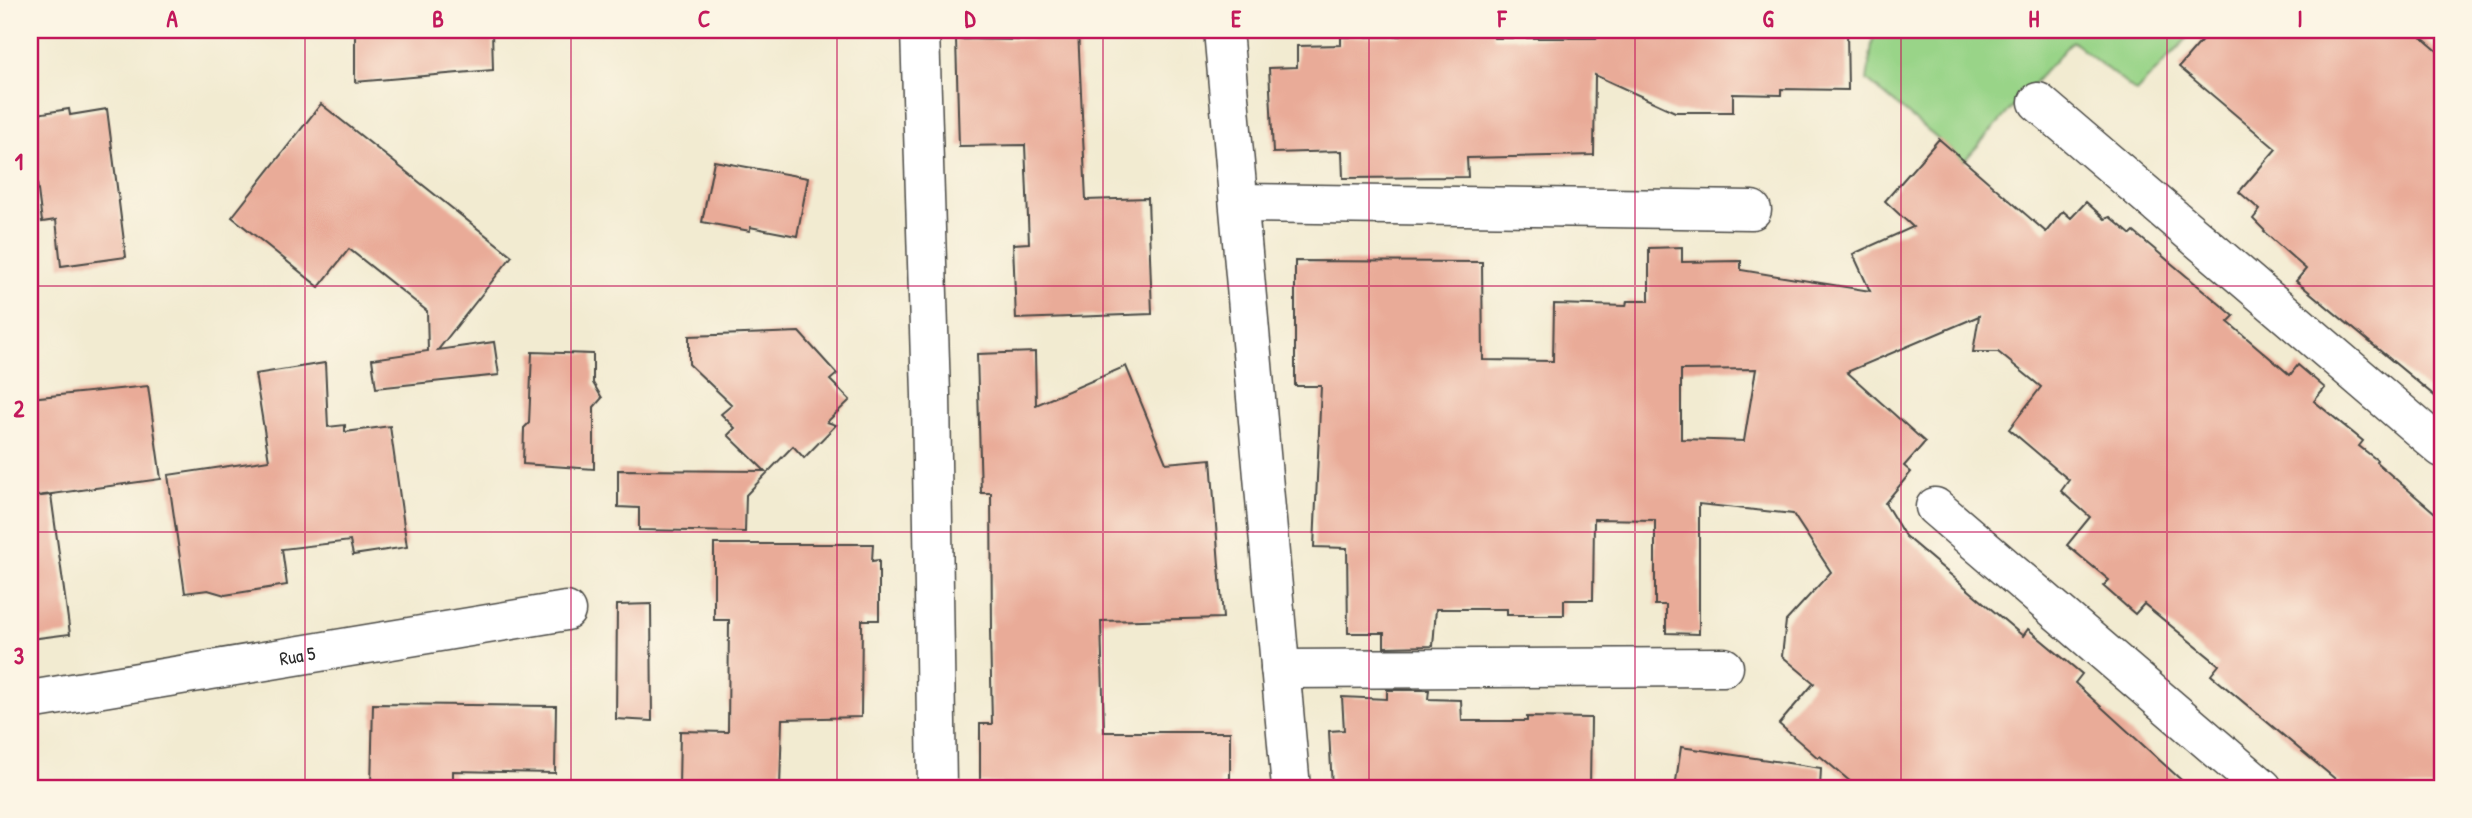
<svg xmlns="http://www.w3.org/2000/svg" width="2472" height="818" font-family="'Patrick Hand',sans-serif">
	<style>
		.park { fill: #99d488; stroke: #62805a; stroke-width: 2 }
		.building { fill: #e9ab98; fill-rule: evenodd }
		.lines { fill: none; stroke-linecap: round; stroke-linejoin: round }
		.street-casing { stroke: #494844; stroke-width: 41 }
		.street { stroke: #fff; stroke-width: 38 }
		.grid { fill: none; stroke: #c2185b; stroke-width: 2; stroke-opacity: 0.55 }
		.labels { text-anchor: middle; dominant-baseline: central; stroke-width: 6; stroke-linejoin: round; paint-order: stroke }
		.street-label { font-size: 19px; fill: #2b2b2b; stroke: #fcf5e5 }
		.neatline { fill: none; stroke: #c2185b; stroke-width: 2.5 }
		.grid-label { font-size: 23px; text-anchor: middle; font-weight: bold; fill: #c2185b }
	</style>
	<rect width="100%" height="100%" fill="#fcf5e5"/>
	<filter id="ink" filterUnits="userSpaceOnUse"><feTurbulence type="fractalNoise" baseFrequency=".0143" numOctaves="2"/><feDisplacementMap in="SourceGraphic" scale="14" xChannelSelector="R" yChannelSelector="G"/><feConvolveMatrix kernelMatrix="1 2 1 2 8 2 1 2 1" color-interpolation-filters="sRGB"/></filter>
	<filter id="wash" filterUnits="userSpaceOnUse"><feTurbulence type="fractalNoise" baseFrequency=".00686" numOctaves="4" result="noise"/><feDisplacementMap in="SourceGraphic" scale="28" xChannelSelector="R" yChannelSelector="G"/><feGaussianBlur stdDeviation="1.57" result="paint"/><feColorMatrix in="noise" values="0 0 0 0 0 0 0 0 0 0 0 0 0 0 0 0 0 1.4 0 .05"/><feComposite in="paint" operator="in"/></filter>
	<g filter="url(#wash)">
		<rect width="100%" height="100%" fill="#f2ebd1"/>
		<!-- park -->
		<polygon class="park" points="1874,30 2195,30 2136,92 2072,41 1964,161 1867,80"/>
		<g id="blocks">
			<!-- building -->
			<g class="building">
				<polygon points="355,30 492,30 493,70 355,82"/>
				<polygon points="1031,30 1078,30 1086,200 1148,198 1152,314 1016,319 1013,244 1029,243 1025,145 959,146 956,39 1032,40"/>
				<polygon points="1401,30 1493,30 1494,38 1597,38 1597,30 1847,30 1848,90 1781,89 1781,95 1733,94 1733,112 1675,112 1595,75 1594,155 1467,158 1468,177 1343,178 1342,151 1273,153 1269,68 1297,67 1297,46 1341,45 1341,37 1401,36"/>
				<polygon points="2211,30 2413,30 2442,55 2442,402 2296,281 2306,269 2264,232 2265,231 2253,219 2260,210 2239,192 2276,149 2179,67"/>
				<polygon points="321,104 512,256 438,350 494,342 499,375 376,388 372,359 428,351 427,311 349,249 319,287 232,217"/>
				<polygon points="69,109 70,115 107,109 126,257 61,266 56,220 42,222 34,159 30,159 30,115"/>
				<path d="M1939 139 2046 232 2063 211 2071 218 2086 202 2105 219 2110 217 2131 235 2134 232 2234 316 2228 322 2290 375 2298 365 2325 388 2314 401 2363 441 2359 446 2377 460 2376 462 2442 519V788H2346L2211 675 2219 665 2144 604 2135 614 2103 586 2109 580 2067 545 2090 517 2061 491 2069 480 2009 429 2041 387 1998 352H1973L1979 316 1847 372 1925 442 1904 466 1911 472 1885 503 1905 536 2023 636 2028 629 2082 674 2075 683 2190 788H1858L1820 756 1818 758 1779 724 1814 683 1782 656 1786 621 1831 572 1793 514 1699 504V634L1666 633V605H1655V520L1594 519 1593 600H1564V615H1507V609H1436L1433 646 1384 647V633H1348L1347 548 1314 547 1321 386H1295V261L1482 262 1483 360 1553 361 1554 304 1626 306 1627 301H1649V248L1682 247V262L1741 261V270L1870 291 1853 254 1913 227 1885 201ZM1756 369 1744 441 1681 439V370Z"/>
				<polygon points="714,161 808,178 797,236 750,227 750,231 702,222"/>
				<polygon points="799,332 837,374 830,380 850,400 827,422 836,425 804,458 793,446 746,495 745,532 639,530 639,508 618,507 618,470 765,471 728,435 735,428 721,414 732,405 689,364 689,336"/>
				<polygon points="532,352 593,354 593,383 602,398 594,407 594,469 523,464 524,428 529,423"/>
				<polygon points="1035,352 1036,405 1126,366 1166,463 1211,459 1223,618 1101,621 1104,732 1230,732 1230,779 1220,779 1220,788 1001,788 1001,783 980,783 980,724 992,724 990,629 992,629 991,493 981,493 977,354"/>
				<polygon points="325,363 328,427 345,425 345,432 390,426 407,547 353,555 350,541 282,549 287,585 225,595 208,590 185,593 168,475 269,460 255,374"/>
				<polygon points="148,386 161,479 30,497 30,398"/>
				<polygon points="51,495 70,634 30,639 30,497"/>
				<polygon points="714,544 873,544 872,561 879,560 879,620 862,620 861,717 782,719 780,788 679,788 680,731 728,732 729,620 714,620"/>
				<polygon points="651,604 652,721 616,719 617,605"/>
				<polygon points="1387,690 1429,690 1428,699 1461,700 1462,721 1527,721 1527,717 1591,718 1590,788 1332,788 1329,731 1344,730 1342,697 1387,699"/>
				<polygon points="373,704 556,706 555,773 453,771 453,788 371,788"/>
				<polygon points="1681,747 1821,768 1820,788 1675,788"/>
			</g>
		</g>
	</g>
	<g filter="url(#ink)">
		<use href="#blocks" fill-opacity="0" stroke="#494844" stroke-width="2"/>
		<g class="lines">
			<defs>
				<g id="street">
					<polyline points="920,30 931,395 937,788"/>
					<polyline points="1223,30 1291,788"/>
					<polyline points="2038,102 2442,448"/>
					<polyline points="1239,203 1752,210"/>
					<polyline points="1935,507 2263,788"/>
					<polyline points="1280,669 1724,667"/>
					<path id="s1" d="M30 700 566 611"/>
				</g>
			</defs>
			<!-- street casing -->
			<use href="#street" class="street-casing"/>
			<!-- street -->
			<use href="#street" class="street"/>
		</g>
	</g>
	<!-- grid -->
	<path class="grid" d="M305 30V788M571 30V788M837 30V788M1103 30V788M1369 30V788M1635 30V788M1901 30V788M2167 30V788M30 286H2442M30 532H2442"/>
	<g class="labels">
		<!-- street labels -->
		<g class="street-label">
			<text stroke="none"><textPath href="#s1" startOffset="271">Rua 5</textPath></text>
		</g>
	</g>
	<!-- margin -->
	<rect width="2472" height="818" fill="none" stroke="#fcf5e5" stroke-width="77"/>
	<rect x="38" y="38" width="2396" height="742" class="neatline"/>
	<g class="grid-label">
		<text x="172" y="27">A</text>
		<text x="438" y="27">B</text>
		<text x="704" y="27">C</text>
		<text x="970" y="27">D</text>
		<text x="1236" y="27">E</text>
		<text x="1502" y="27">F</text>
		<text x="1768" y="27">G</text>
		<text x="2034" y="27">H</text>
		<text x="2300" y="27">I</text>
		<text x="19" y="170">1</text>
		<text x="19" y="417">2</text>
		<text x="19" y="664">3</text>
	</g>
</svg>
